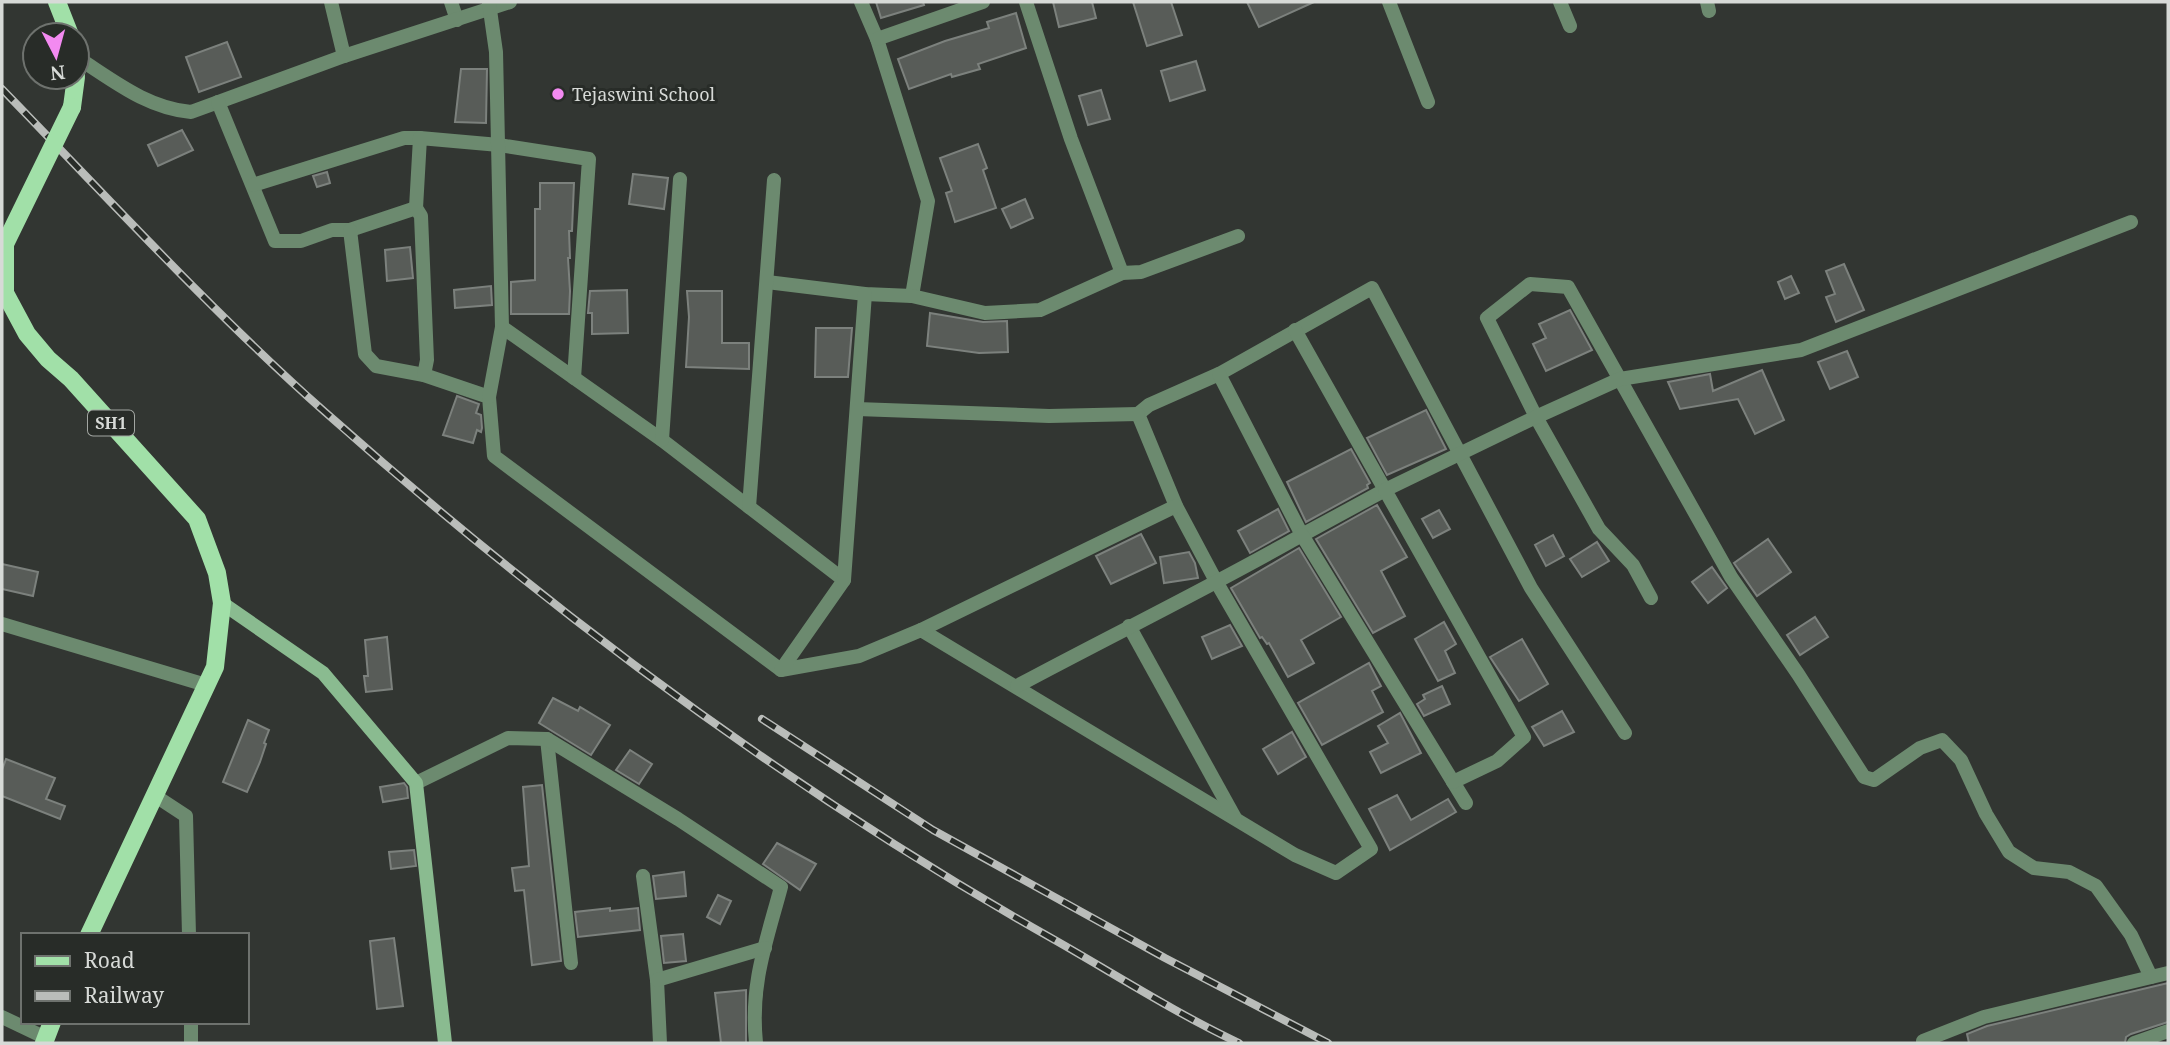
<svg xmlns="http://www.w3.org/2000/svg" width="2170" height="1045" font-family="'Noto Serif',serif">
<style>
.building{fill:#585c58;stroke:#7c817d;stroke-width:2}
.lines{fill:none;stroke-linecap:round;stroke-linejoin:round}
.street{stroke:#6c8a6f;stroke-width:14}
.secondary{stroke:#8abb90;stroke-width:14}
.primary{stroke:#a1e0a8;stroke-width:18}
.rail-casing{stroke:#babdba;stroke-width:8}
.rail{stroke:#282c28;stroke-width:5;stroke-dasharray:16;stroke-linecap:butt}
.primary-bridge{stroke:#a1e0a8;stroke-width:18}
.poi-dot{fill:#f38af1;stroke:#282c28;stroke-width:2.5}
.labels{text-anchor:middle;dominant-baseline:central;stroke-width:6;stroke-linejoin:round;paint-order:stroke}
.shield{fill:#282c28;stroke:#a2a6a2;stroke-width:2}
.shield-label{font-size:16px;font-weight:bold;fill:#d7dad7}
.poi-label{font-size:18px;fill:#d7dad7;stroke:#282c28;text-anchor:start}
</style>
<rect width="100%" height="100%" fill="#323632"/>
<g class="building">
<path d="M876 2H923L924 5 881 18Z"/>
<path d="M1053 2H1092L1096 18 1059 27Z"/>
<path d="M1133 2H1171L1182 35 1147 46Z"/>
<path d="M1247 2H1314L1259 27Z"/>
<path d="M1016 13 1026 48 978 64 980 69 952 77 951 74 909 89 898 59 945 41 989 28 987 22Z"/>
<path d="M227 42 241 77 199 92 186 57Z"/>
<path d="M1196 61 1205 90 1170 101 1161 71Z"/>
<path d="M461 69H487L486 123 455 122Z"/>
<path d="M1101 90 1110 119 1088 125 1079 96Z"/>
<path d="M182 130 193 150 158 166 148 145Z"/>
<path d="M978 144 987 168 983 170 996 208 955 222 946 193 952 191 940 158Z"/>
<path d="M327 172 330 183 317 187 313 176Z"/>
<path d="M633 174 668 178 664 209 629 204Z"/>
<path d="M540 183H574L572 231H569L570 258H568L570 291 569 314H511V282L535 280V209H540Z"/>
<path d="M1025 199 1033 218 1011 228 1002 209Z"/>
<path d="M410 247 413 278 387 281 385 250Z"/>
<path d="M1844 264 1864 310 1836 322 1826 297 1835 294 1826 271Z"/>
<path d="M1791 276 1799 293 1785 299 1778 282Z"/>
<path d="M491 286 492 305 455 308 454 290Z"/>
<path d="M627 290 628 333 592 334V313H588L590 291Z"/>
<path d="M687 291H722V343H749V369L686 367 689 317Z"/>
<path d="M1570 310 1592 350 1546 371 1533 344 1546 338 1539 324Z"/>
<path d="M930 313 983 322 1007 321 1008 352 979 353 927 346Z"/>
<path d="M816 328H852L848 377H815Z"/>
<path d="M1847 351 1858 377 1830 389 1818 362Z"/>
<path d="M1762 370 1784 420 1755 434 1738 399 1680 409 1668 382 1710 374 1713 391Z"/>
<path d="M457 396 479 404 476 413 481 415 482 428 481 432 477 430 473 443 443 435Z"/>
<path d="M1426 410 1446 449 1387 475 1367 438Z"/>
<path d="M1351 449 1370 483 1367 485 1368 488 1306 522 1287 482Z"/>
<path d="M1377 505 1407 557 1381 571 1405 616 1373 633 1316 539Z"/>
<path d="M1278 509 1289 531 1250 553 1238 531Z"/>
<path d="M1439 510 1450 529 1433 538 1422 519Z"/>
<path d="M1141 534 1156 563 1111 584 1096 556Z"/>
<path d="M1553 535 1564 556 1546 566 1535 545Z"/>
<path d="M1768 539 1791 572 1757 596 1734 563Z"/>
<path d="M1597 542 1609 561 1582 577 1570 559Z"/>
<path d="M1299 548 1341 617 1301 640 1314 663 1288 677 1269 643 1267 644 1262 637 1260 638 1231 588Z"/>
<path d="M1189 552 1195 563 1198 578 1164 583 1160 557Z"/>
<path d="M2 564 38 572 33 596 2 589Z"/>
<path d="M1712 567 1727 588 1708 603 1692 582Z"/>
<path d="M1815 617 1828 637 1800 655 1787 635Z"/>
<path d="M1444 622 1456 644 1445 651 1455 673 1438 681 1415 639Z"/>
<path d="M1230 625 1242 646 1212 659 1202 637Z"/>
<path d="M387 637 392 689 366 692 364 676H368L365 640Z"/>
<path d="M1522 639 1548 684 1519 701 1490 657Z"/>
<path d="M1369 663 1381 686 1372 691 1383 712 1322 745 1298 703Z"/>
<path d="M1442 686 1450 704 1424 716 1417 704 1425 699 1423 695Z"/>
<path d="M553 698 578 711 580 707 610 725 591 755 539 723Z"/>
<path d="M1562 711 1574 732 1544 746 1532 727Z"/>
<path d="M1400 713 1421 753 1381 773 1370 752 1388 743 1378 726Z"/>
<path d="M248 720 269 730 264 743 266 744 260 762 247 792 223 782Z"/>
<path d="M1292 732 1306 757 1278 774 1263 749Z"/>
<path d="M630 750 652 764 639 784 616 770Z"/>
<path d="M6 759 55 778 46 799 65 806 60 819 2 796V770Z"/>
<path d="M404 783 407 787 408 798 383 802 380 787Z"/>
<path d="M542 785 561 961 532 965 524 890 515 891 512 868 529 866 523 787Z"/>
<path d="M1397 795 1411 820 1448 799 1456 812 1390 850 1369 809Z"/>
<path d="M777 843 816 864 800 890 763 864Z"/>
<path d="M414 850 416 866 391 869 389 852Z"/>
<path d="M684 872 686 896 656 899 653 876Z"/>
<path d="M718 895 731 901 720 924 707 917Z"/>
<path d="M610 908V911L638 908 640 930 578 937 575 912Z"/>
<path d="M683 934 686 961 664 963 661 936Z"/>
<path d="M394 938 403 1006 377 1009 370 941Z"/>
<path d="M2168 983V1022L2131 1034 2126 1037 2125 1043H1969L1967 1034 1987 1026Z"/>
<path d="M746 990V1043H721L715 993Z"/>
</g>
<g class="lines">
<g class="street">
<path d="M331 2 344 56"/>
<path d="M451 2 457 20"/>
<path d="M861 2 877 39 928 201 912 296"/>
<path d="M1026 2 1071 139 1122 273"/>
<path d="M1389 2 1428 102"/>
<path d="M1560 2 1570 26"/>
<path d="M1707 2 1709 11"/>
<path d="M877 39 983 2"/>
<path d="M78 58C114 81 147 108 191 112L344 56 510 2"/>
<path d="M218 102 275 241H301L332 230H350L416 208"/>
<path d="M253 185 404 138H420"/>
<path d="M350 230 365 354 376 366 424 375 489 397 494 456 781 670 859 656 921 630 1295 855 1336 873 1371 849 1217 583 1176 506 1138 414 1149 405 1219 374 1372 288 1531 588 1625 733"/>
<path d="M767 282 865 294 912 296 985 313 1040 310 1122 273 1141 272 1238 236"/>
<path d="M502 327 662 440 844 580"/>
<path d="M1219 374 1302 535 1385 490 1295 330"/>
<path d="M424 375 427 360 421 216 416 208 420 138 499 145 589 159 574 378"/>
<path d="M489 397 502 327 496 52 489 3"/>
<path d="M857 409 1049 416 1138 414"/>
<path d="M662 440 680 179"/>
<path d="M749 507 774 180"/>
<path d="M1651 598 1633 565 1599 529 1536 417 1487 318 1530 284 1568 287 1731 577 1798 674 1864 777 1874 780 1920 748 1942 740 1961 760 1986 814 2009 852 2034 868 2069 872 2096 886 2131 935 2151 977"/>
<path d="M2 624 206 685"/>
<path d="M1129 626 1235 818"/>
<path d="M921 630 1176 506"/>
<path d="M781 670 844 580 865 294"/>
<path d="M1017 686C1112 635 1209 588 1302 535L1466 803"/>
<path d="M547 739 571 963"/>
<path d="M1453 782 1497 761 1524 737 1385 490 1536 417 1620 379 1801 350 2131 222"/>
<path d="M416 783 508 738 547 739 678 819 781 887C766 943 750 984 756 1043"/>
<path d="M154 795 186 816 189 935"/>
<path d="M643 876 657 980 660 1043"/>
<path d="M657 980 765 948"/>
<path d="M2 1017 46 1038"/>
<path d="M191 1022V1043"/>
<path d="M1923 1041 1984 1017 2168 973"/>
<path d="M2134 1043 2168 1031"/>
</g>
<path class="secondary" d="M222 603 323 673 416 783 445 1043"/>
<g class="primary">
<path d="M57 2 70 35"/>
<path d="M77 54V70"/>
<path d="M72 107 76 77"/>
<path d="M5 244V293L27 334 48 359 71 379 197 519 217 573 222 603 215 667 89 935"/>
<path d="M44 1043 52 1022"/>
</g>
<g class="rail-casing">
<g id="rail">
<path d="M2 89C108 198 211 311 325 412 549 611 792 792 1053 939 1113 973 1177 1014 1239 1043"/>
<path d="M762 719 933 830 1165 958 1328 1043"/>
</g>
</g>
<use href="#rail" class="rail"/>
<path class="primary-bridge" d="M5 244 72 107"/>
</g>
<circle class="poi-dot" cx="558" cy="94" r="7"/>
<g class="labels">
<rect class="shield" x="88" y="410.5" width="46" height="25" rx="5"/>
<g class="shield-label">
<text x="111" y="423">SH1</text>
</g>
<g class="poi-label">
<text x="572" y="94">Tejaswini School</text>
</g>
</g>
<rect width="2170" height="1045" fill="none" stroke="#d7dad7" stroke-width="7"/>
<rect x="21" y="933" width="228" height="91" fill="#282c28" stroke="#6e726e" stroke-width="2"/>
<rect x="35" y="956" width="35" height="10" fill="#a1e0a8" stroke="#6e726e" stroke-width="2"/>
<text x="84" y="968" font-size="21" fill="#d7dad7">Road</text>
<rect x="35" y="991" width="35" height="10" fill="#babdba" stroke="#6e726e" stroke-width="2"/>
<text x="84" y="1003" font-size="21" fill="#d7dad7">Railway</text>
<g transform="translate(56 56) rotate(174)"><circle r="33" fill="#282c28" stroke="#6e726e" stroke-width="2"/>
<path d="M0-5L12 26L0 18L-12 26Z" fill="#f38af1"/>
<text y="-10" font-size="19" font-weight="bold" text-anchor="middle" fill="#d7dad7">N</text>
</g>
</svg>
